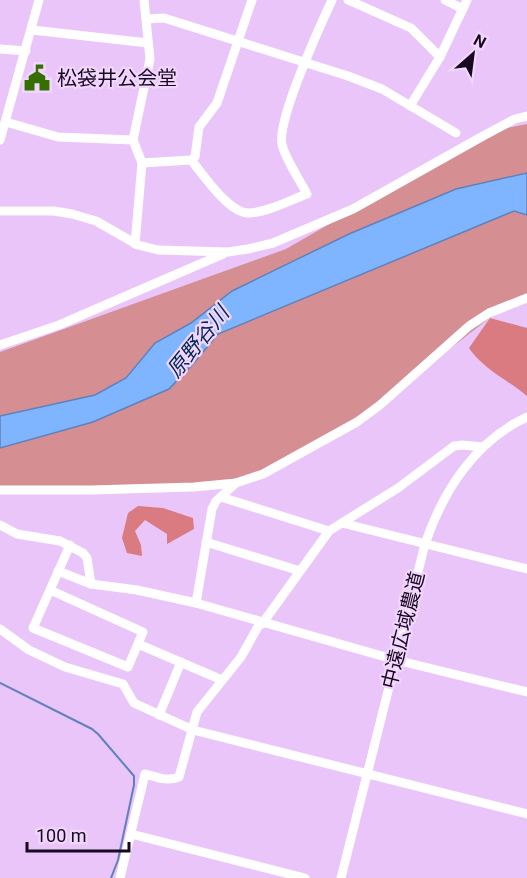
<svg xmlns="http://www.w3.org/2000/svg" width="527" height="878" font-family="Roboto,'Noto Sans JP',sans-serif">
<style>
.green{fill:#d58f93}
.forest{fill:#da7a81}
.water{fill:#7eb5fe;stroke:#6081bb;stroke-width:1.5}
.lines{fill:none;stroke-linecap:round;stroke-linejoin:round}
.stream{stroke:#6081bb;stroke-width:2}
.minor{stroke:#fff;stroke-width:9}
.labels{text-anchor:middle;dominant-baseline:central;stroke-width:4.5;stroke-linejoin:round;paint-order:stroke}
.poi-label{font-size:20px;fill:#190920;stroke:#f1d6fd;text-anchor:start}
.street-label{font-size:20px;fill:#190920;stroke:#f1d6fd}
.water-label{font-size:21px;font-style:italic;fill:#032854;stroke:#f1d6fd}
</style>
<rect width="100%" height="100%" fill="#e9c5f9"/>
<path class="green" d="M527 124V302L508 304 401 386 314 447 231 484 0 491V352L286 249 491 131Z"/>
<g class="forest">
<path d="M490 318 527 328V396C508 380 483 369 469 348Z"/>
<path d="M138 506 163 508 193 518 194 529 167 544V534L145 520 135 531 141 545 142 556 127 553 122 538 128 513Z"/>
</g>
<path class="water" d="M527 173V215L514 211 218 334 193 364 169 389 93 422 0 448V416L95 395 126 378 155 343 191 323 232 291 349 234 456 189Z"/>
<g class="lines">
<path class="stream" d="M0 683 92 729 98 734 134 776V785L118 860 111 878"/>
<g class="minor">
<path d="M348 0 411 28 440 57"/>
<path d="M445 0 463 9"/>
<path d="M146 19 164 18 348 76 382 89 456 133"/>
<path d="M32 30 148 43"/>
<path d="M0 49 26 51"/>
<path d="M410 106 440 57 467 0"/>
<path d="M6 122 58 137 133 140"/>
<path d="M0 140 39 0"/>
<path d="M191 160C203 174 229 214 249 213 268 212 288 201 307 194 301 182 284 157 282 144 277 120 320 26 332 0"/>
<path d="M142 163 191 160 195 157 199 127 217 103 252 0"/>
<path d="M0 211H54L72 214 96 221 138 245 158 250 228 252 248 249 273 243 353 209 483 136 515 119 527 116"/>
<path d="M135 244 142 163 133 140 150 59 144 0"/>
<path d="M0 345 59 325 223 254"/>
<path d="M0 490H91L194 487 236 483 263 474 357 422 380 405 469 326 489 313 527 298"/>
<path d="M221 497 329 531"/>
<path d="M342 523 527 569"/>
<path d="M0 525 17 534 60 541 83 553 87 558 91 584 137 590 196 603 396 660 527 692"/>
<path d="M206 542 300 571"/>
<path d="M58 571 91 584"/>
<path d="M50 590 143 632 128 667 33 628 70 545"/>
<path d="M196 603 212 509 216 501 236 483"/>
<path d="M262 624 329 531 398 488 454 446 462 445 483 447"/>
<path d="M0 629 29 650 65 667 123 684 134 703 193 730 527 814"/>
<path d="M138 644 222 680"/>
<path d="M159 715 181 662"/>
<path d="M131 834 305 878"/>
<path d="M120 878 145 774C156 777 168 782 179 777L197 712 241 657 260 623"/>
<path d="M341 878 425 544C443 491 475 441 527 417"/>
</g>
</g>
<defs>
<g id="civic-bare" transform="scale(2.07)"><path d="M-.6-6.5H3V-4.5H.6V-3L4-1V1h2V6H-6V1h2V-1L-.6-3ZM-1.2 2.5V6h2.4V2.5Z" fill="#346f00" stroke="#f1d6fd" stroke-width="2.5" paint-order="stroke"/></g>
</defs>
<g fill-rule="evenodd">
<use href="#civic-bare" x="37" y="78"/>
</g>
<g class="labels">
<g class="poi-label">
<text x="57" y="78">松袋井公会堂</text>
</g>
<g class="street-label">
<text transform="translate(403 630) rotate(-76)">中遠広域農道</text>
</g>
<g class="water-label">
<text transform="translate(198 342) rotate(-51)">原野谷川</text>
</g>
</g>
<g transform="translate(473 54) rotate(28)" stroke="#f1d6fd" stroke-width="4.5" paint-order="stroke">
<path d="M0-4.5L10 22L0 15L-10 22Z" fill="#190920"/>
<text y="-9" font-size="16" font-weight="bold" text-anchor="middle" fill="#190920">N</text>
</g>
<path d="M27 842v9h102v-9" fill="none" stroke="#190920" stroke-width="3"/>
<text x="36" y="842" font-size="18" fill="#190920" stroke="#f1d6fd" stroke-width="4.5" paint-order="stroke">100 m</text>
</svg>
